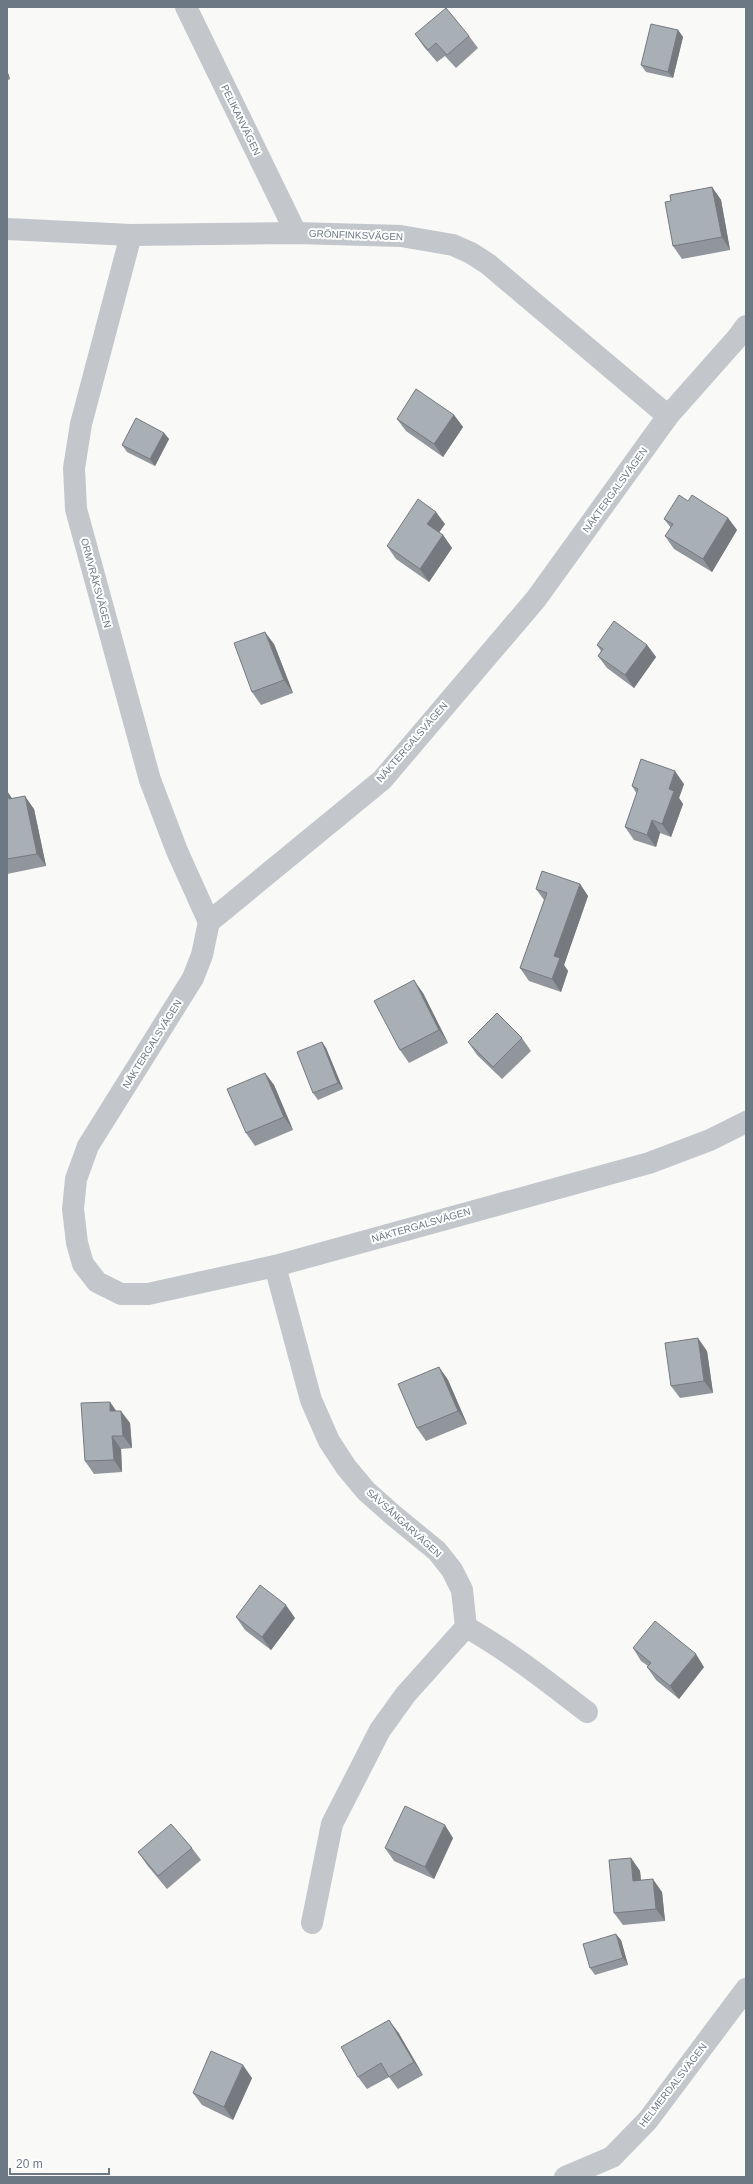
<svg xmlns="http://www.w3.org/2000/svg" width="753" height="2184" font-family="Helvetica,sans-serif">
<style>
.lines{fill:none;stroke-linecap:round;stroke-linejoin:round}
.street{stroke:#c3c6ca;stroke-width:22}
.wall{fill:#90969c}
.shaded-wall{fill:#767a7f}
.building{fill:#a8afb5;stroke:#767a7f}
.labels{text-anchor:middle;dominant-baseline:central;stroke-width:4;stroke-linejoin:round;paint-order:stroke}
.street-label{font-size:10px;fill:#6c7884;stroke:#fff}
</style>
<rect width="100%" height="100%" fill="#f9f9f7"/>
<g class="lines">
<g class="street">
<path d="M186 7 296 233"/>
<path d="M7 229 131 235 296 233 401 236 453 245 471 253 488 264 668 416"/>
<path d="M131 235 81 424 74 468 76 509 150 780 177 851 209 922"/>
<path d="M746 326 738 337 668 416 536 599 382 780 209 922 202 955 193 978 88 1146 76 1179 73 1209 77 1243 83 1264 97 1282 121 1294H148L275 1266 649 1163 710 1140 746 1122"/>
<path d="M275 1266 311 1400 329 1441 346 1467 366 1491 393 1515 437 1551 452 1570 462 1590 466 1627 406 1694 380 1730 332 1824 312 1923"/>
<path d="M466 1627C509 1651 548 1682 587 1712"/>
<path d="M565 2177 612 2157 648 2120 746 1989"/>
</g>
</g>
<g class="wall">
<path d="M678 30 683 37 673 78 646 72 641 65Z"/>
<path d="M415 34 469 36 478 48 456 68 445 56 437 62 424 47Z"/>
<path d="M7 70 10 79 7 81Z"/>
<path d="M712 187 721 200 730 250 682 259 673 246 671 201Z"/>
<path d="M454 415 463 427 443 457 406 431 397 419Z"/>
<path d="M164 433 169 439 155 466 127 452 122 445Z"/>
<path d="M688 501 728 518 737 530 712 572 674 549 665 536 671 528 664 519Z"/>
<path d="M445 524 439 532 443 535 452 548 429 582 396 559 387 546Z"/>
<path d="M274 644 293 693 261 705 252 692Z"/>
<path d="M597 645H647L656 657 634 688 607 668 598 656 601 651Z"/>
<path d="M684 784 679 798 683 804 671 837 660 833 656 847 634 840 625 827 637 794 632 786Z"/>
<path d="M7 791 12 799 34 809 46 866 7 874Z"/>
<path d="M580 884 588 896 564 965 568 971 561 992 529 981 520 968 544 900 536 889Z"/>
<path d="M423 993 448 1043 409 1063 400 1050Z"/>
<path d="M522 1038 531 1051 502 1079 477 1055 468 1042Z"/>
<path d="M322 1042 326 1048 343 1089 318 1100 313 1093Z"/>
<path d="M265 1073 274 1085 293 1130 255 1146 246 1133Z"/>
<path d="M707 1351 713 1393 680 1398 671 1386Z"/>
<path d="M439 1367 448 1380 467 1424 426 1441 417 1428Z"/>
<path d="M110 1402 116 1411 130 1423 132 1448 121 1449 122 1472 94 1474 85 1461Z"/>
<path d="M236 1617 295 1618 271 1650 245 1630Z"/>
<path d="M633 1648 704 1667 679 1699 656 1680 647 1667 648 1666 641 1661Z"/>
<path d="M453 1838 434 1879 394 1861 385 1848Z"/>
<path d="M192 1848 201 1860 167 1889 147 1865 138 1852Z"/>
<path d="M631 1858 640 1871 641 1880 662 1892 665 1921 623 1925 614 1913Z"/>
<path d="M621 1940 628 1965 595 1975 590 1968Z"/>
<path d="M398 2032 423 2075 398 2089 389 2077 367 2089 358 2077Z"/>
<path d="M252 2078 233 2120 202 2105 193 2093Z"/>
</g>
<g class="shaded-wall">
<path d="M678 30 683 37 673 78 668 72Z"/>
<path d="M7 70 10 79 7 75Z"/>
<path d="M712 187 721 200 730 250 722 237Z"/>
<path d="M454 415 463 427 443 457 434 444Z"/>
<path d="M164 433 169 439 155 466 150 459Z"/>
<path d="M436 512 445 524 436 537 427 524Z"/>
<path d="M728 518 737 530 712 572 703 559Z"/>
<path d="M443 535 452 548 429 582 420 569Z"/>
<path d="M265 632 274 644 293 693 284 680Z"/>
<path d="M647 645 656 657 634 688 625 675Z"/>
<path d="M675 771 684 784 679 798 683 804 671 837 662 824 669 789Z"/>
<path d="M7 791 16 804 9 799Z"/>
<path d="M25 796 34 809 46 866 37 854Z"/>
<path d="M652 820 660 833 656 847 647 835Z"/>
<path d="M580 884 588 896 564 965 568 971 561 992 552 979 554 956Z"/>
<path d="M414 980 423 993 448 1043 439 1030Z"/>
<path d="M322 1042 326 1048 343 1089 338 1083Z"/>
<path d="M265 1073 274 1085 293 1130 284 1117Z"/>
<path d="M698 1338 707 1351 713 1393 704 1381Z"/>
<path d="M439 1367 448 1380 467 1424 458 1411Z"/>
<path d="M110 1402 119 1415 110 1411Z"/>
<path d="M121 1411 130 1423 132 1448 123 1436Z"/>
<path d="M112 1436 121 1449 122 1472 114 1460Z"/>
<path d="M286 1605 295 1618 271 1650 262 1637Z"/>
<path d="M696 1654 704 1667 679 1699 670 1686Z"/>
<path d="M445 1825 453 1838 434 1879 425 1867Z"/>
<path d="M631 1858 640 1871 642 1893 633 1881Z"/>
<path d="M653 1879 662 1892 665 1921 656 1909Z"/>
<path d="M616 1934 621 1940 628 1965 623 1958Z"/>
<path d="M389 2020 398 2032 423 2075 414 2062Z"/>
<path d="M243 2065 252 2078 233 2120 224 2107Z"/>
</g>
<g class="building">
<path d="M446 8 469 36 447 55 436 43 428 50 415 34Z"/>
<path d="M651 24 678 30 668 72 641 65Z"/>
<path d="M712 187 722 237 673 246 665 202 671 201 670 195Z"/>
<path d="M416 389 454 415 434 444 397 419Z"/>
<path d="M136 418 164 433 150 459 122 445Z"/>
<path d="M679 495 688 501 692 495 728 518 703 559 665 536 673 524 664 519Z"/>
<path d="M418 499 436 512 427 524 443 535 420 569 387 546Z"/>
<path d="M614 621 647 645 625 675 598 656 603 649 597 645Z"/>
<path d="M265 632 284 680 252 692 234 643Z"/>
<path d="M641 759 675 771 669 789 674 791 662 824 652 820 647 835 625 827 638 789 632 786Z"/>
<path d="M7 791 9 799 25 796 37 854 7 859Z"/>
<path d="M542 871 580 884 554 956 560 958 552 979 520 968 547 893 536 889Z"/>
<path d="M414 980 439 1030 400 1050 374 1001Z"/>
<path d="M497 1013 522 1038 493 1067 468 1042Z"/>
<path d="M322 1042 338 1083 313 1093 297 1052Z"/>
<path d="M265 1073 284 1117 246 1133 227 1089Z"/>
<path d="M698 1338 704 1381 671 1386 665 1343Z"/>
<path d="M439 1367 458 1411 417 1428 398 1384Z"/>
<path d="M110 1402V1411H121L123 1436H112L114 1460 85 1461 81 1403Z"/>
<path d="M260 1585 286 1605 262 1637 236 1617Z"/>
<path d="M655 1621 696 1654 670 1686 647 1667 651 1663 633 1648Z"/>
<path d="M405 1806 445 1825 425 1867 385 1848Z"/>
<path d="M171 1824 192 1848 158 1876 138 1852Z"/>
<path d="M631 1858 633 1881 653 1879 656 1909 614 1913 609 1860Z"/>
<path d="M616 1934 623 1958 590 1968 583 1944Z"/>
<path d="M389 2020 414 2062 389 2077 381 2063 358 2077 341 2047Z"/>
<path d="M211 2051 243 2065 224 2107 193 2093Z"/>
</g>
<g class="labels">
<g class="street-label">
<text transform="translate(241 120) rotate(64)">PELIKANVÄGEN</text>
<text transform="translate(356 235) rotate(2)">GRÖNFINKSVÄGEN</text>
<text transform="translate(615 490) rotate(-54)">NÄKTERGALSVÄGEN</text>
<text transform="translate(96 583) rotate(75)">ORMVRÅKSVÄGEN</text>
<text transform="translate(412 742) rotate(-49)">NÄKTERGALSVÄGEN</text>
<text transform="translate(152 1044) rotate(-58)">NÄKTERGALSVÄGEN</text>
<text transform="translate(421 1225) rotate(-16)">NÄKTERGALSVÄGEN</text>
<text transform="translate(404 1523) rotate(42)">SÄVSÅNGARVÄGEN</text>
<text transform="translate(673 2085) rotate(-52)">HELMERDALSVÄGEN</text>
</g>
</g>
<rect width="753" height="2184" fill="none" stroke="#6c7884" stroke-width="16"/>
<path d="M10 2168v6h99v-6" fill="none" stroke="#6c7884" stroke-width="2"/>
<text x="16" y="2168" font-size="12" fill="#6c7884" stroke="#ffffff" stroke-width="3" paint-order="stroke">20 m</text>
</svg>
